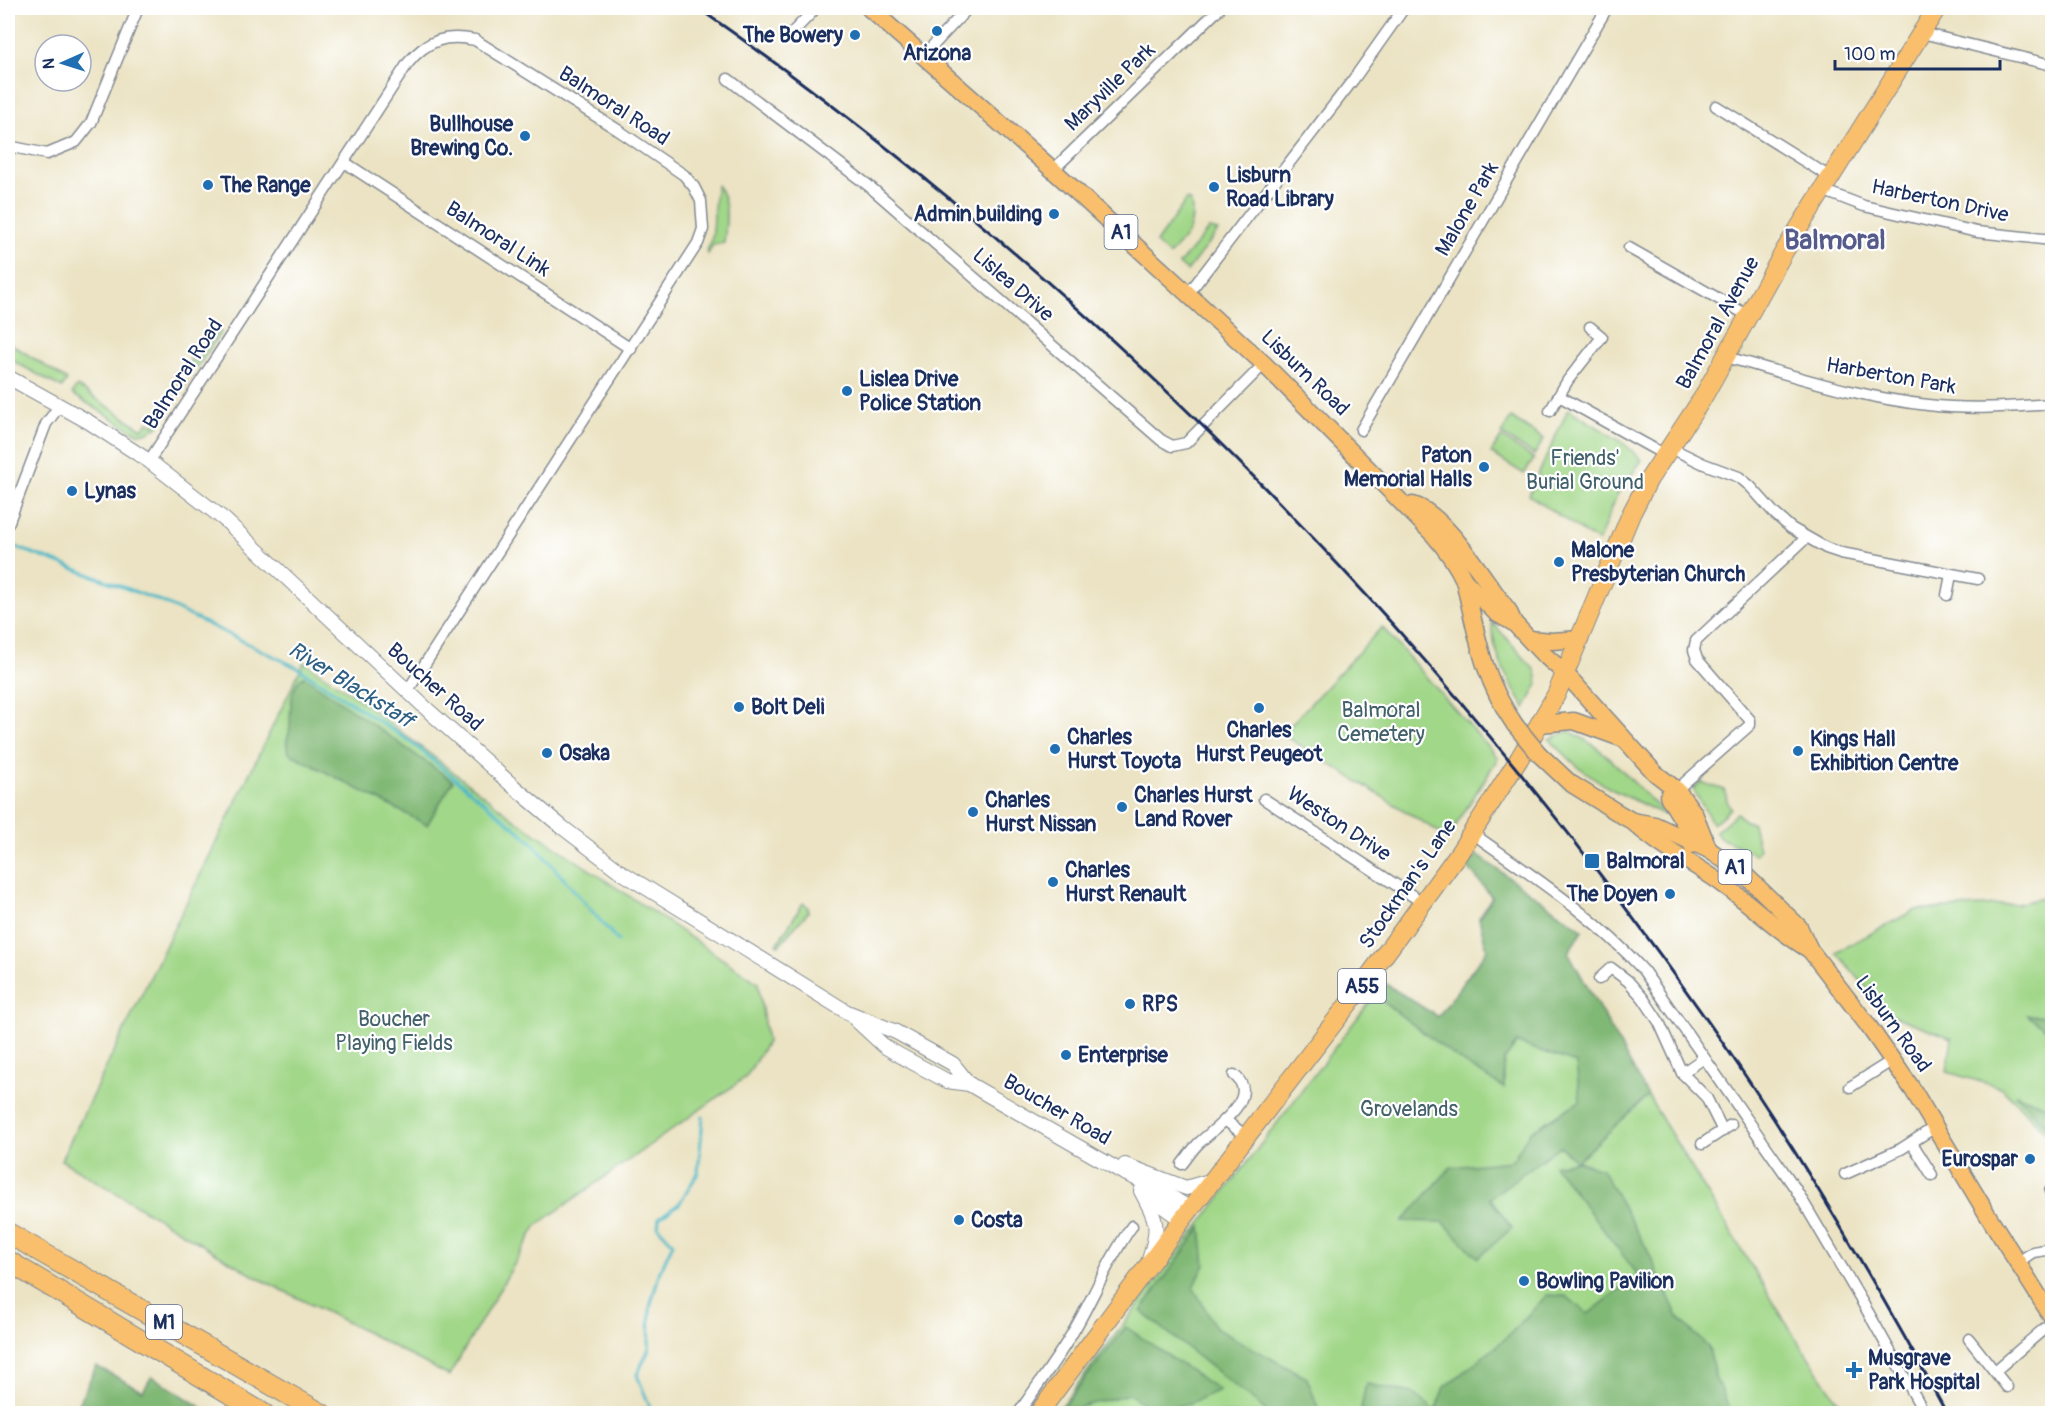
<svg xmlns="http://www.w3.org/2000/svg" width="2060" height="1421" font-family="Pangolin,sans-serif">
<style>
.green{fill:#a1d788;stroke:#5e8373;stroke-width:1.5}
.forest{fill:#80b874;stroke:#4e7469;stroke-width:1.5}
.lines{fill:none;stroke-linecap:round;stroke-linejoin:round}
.stream{stroke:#4bb8c7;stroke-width:3}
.minor-casing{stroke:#838990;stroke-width:13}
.tertiary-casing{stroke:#838990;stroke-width:16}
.primary-casing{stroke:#838990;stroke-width:19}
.trunk-casing{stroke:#838990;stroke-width:20}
.motorway-casing{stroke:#838990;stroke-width:22}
.minor{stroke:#fff;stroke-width:10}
.tertiary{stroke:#fff;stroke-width:14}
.primary{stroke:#f9bf6d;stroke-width:16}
.trunk{stroke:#f9bf6d;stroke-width:18}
.motorway{stroke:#f9bf6d;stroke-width:20}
.rail{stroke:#1b2f5e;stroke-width:3}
.primary-bridge-casing{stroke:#838990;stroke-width:19;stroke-linecap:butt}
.primary-bridge{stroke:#f9bf6d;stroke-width:16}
.poi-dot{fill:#1f6fb2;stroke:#fff;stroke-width:2}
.labels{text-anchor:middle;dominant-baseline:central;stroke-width:4.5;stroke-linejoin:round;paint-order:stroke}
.shield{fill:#fff;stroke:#5f6d8e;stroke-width:1.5}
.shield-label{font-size:20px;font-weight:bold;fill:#1b2f5e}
.poi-label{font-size:21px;font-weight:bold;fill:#1b2f5e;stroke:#fff;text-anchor:start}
.street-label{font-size:21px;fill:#1b2f5e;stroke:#fff}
.park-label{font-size:21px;fill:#43616b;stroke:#fff}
.water-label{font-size:22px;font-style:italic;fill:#2c5f83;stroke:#fff}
.district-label{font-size:27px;font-weight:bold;fill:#555b8a;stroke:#fff}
</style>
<rect width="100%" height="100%" fill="#fff"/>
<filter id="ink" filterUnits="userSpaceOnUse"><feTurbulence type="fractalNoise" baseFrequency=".0167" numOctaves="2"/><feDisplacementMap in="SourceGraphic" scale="12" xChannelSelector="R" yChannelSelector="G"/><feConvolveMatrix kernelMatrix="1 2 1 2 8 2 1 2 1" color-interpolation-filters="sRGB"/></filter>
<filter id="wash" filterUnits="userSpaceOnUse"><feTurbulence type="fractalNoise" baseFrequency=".008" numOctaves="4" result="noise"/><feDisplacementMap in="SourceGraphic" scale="24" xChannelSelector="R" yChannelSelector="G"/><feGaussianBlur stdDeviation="1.35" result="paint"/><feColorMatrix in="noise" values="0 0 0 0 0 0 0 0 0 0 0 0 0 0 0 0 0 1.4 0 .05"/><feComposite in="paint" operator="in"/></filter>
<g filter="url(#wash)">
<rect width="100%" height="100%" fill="#ebe3c3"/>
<g class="green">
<path d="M717 185C730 200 726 225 724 243L713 245 708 254 707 251C718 230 711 208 717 185Z"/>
<path d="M1187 199 1191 202C1195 228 1187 237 1169 255L1156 243Z"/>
<path d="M1209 229 1218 231 1187 271 1179 264Z"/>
<path d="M218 330 221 332 197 368 190 364V358L196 362Z"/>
<path d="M8 342 67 380 62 388 8 358Z"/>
<path d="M178 379 187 382 158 426 146 433H138L128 428 72 394 77 386 142 429 148 422 154 425 181 385 176 381Z"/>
<path d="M1568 409 1622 442 1642 460 1617 495 1598 542 1529 495Z"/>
<path d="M1511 418 1544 439 1534 455 1501 434Z"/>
<path d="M1501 437 1534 459 1524 474 1491 453Z"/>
<path d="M1492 622 1536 671 1538 684 1525 708C1510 684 1491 652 1492 622Z"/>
<path d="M1382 627 1498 758 1448 838 1282 734Z"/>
<path d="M304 662 352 694 513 818 758 983 767 1042 746 1077 537 1225 449 1376 364 1331 256 1277 61 1160Z"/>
<path d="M1569 731C1613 752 1631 784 1666 814L1665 815 1609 788 1577 766 1549 739Z"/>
<path d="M1700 782 1725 790 1727 801 1731 808 1713 824 1693 789Z"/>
<path d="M1737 813 1744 820 1753 824 1759 850 1754 855C1743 844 1725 845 1715 832Z"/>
<path d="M1477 855 1583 930 1568 952 1648 1096 1791 1331 1846 1413 1055 1414 1384 983 1438 1017 1487 950 1479 918 1492 897 1467 866Z"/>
<path d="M2052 896V1138L2002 1088 1947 1072 1952 1038 1889 1014 1836 952 1915 910 2016 904Z"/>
<path d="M803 903 808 907V912L779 945 777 944Z"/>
</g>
<g class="forest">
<path d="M304 676 453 781 427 825 289 753C283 738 290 739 290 725 291 710 289 685 304 676Z"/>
<path d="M1477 855 1583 930 1568 952 1648 1096 1577 1161 1602 1169 1648 1251 1678 1317 1709 1348 1716 1380 1732 1413H1360L1366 1384 1413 1393 1436 1411 1445 1387 1506 1338 1547 1295 1566 1296 1588 1314 1638 1275 1554 1165 1576 1161 1560 1146 1490 1198 1512 1228 1478 1258 1443 1222 1403 1221 1451 1167 1512 1161 1530 1132 1580 1101 1576 1063 1517 1043 1504 1060V1088L1462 1062 1374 995 1384 983 1438 1017 1487 950 1479 918 1492 897 1467 866Z"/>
<path d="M2027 1015 2052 1016V1033Z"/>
<path d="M2015 1094 2052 1108V1132Z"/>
<path d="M1201 1227 1205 1265 1193 1287 1217 1329 1307 1378 1320 1413H1269L1141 1311Z"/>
<path d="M1126 1327 1219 1390 1190 1403 1156 1412 1129 1394 1058 1413Z"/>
<path d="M96 1366 143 1391 152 1376 210 1413H75Z"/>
<path d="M1790 1403 1804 1413H1778L1776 1407Z"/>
</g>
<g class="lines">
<g class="stream">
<path d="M8 544 160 601 298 668 412 743 530 840 618 941"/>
<path d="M651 1414 652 1412 637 1375 649 1349 650 1307 660 1271 673 1243 658 1227 659 1218 679 1204 698 1173 703 1117"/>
</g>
</g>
</g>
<g filter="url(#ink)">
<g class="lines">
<g class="minor-casing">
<g id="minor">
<path d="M1922 33 2052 65"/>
<path d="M788 37 816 8"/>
<path d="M924 55 968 8"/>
<path d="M728 79 869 186 1161 440 1172 446 1186 443 1264 364"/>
<path d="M1716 106 1830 177"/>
<path d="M8 146 47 154 76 142 91 123 138 8"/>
<path d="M344 162 631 349"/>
<path d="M1053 170 1220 8"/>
<path d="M1822 190 1864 206 1977 232 2052 240"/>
<path d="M1629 248 1749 316"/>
<path d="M1188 294 1353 80 1404 8"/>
<path d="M1726 357C1792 375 1860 398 1928 405 1970 410 2011 407 2052 404"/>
<path d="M1559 396 1665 455"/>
<path d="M1550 411 1568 380 1602 337 1590 327"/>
<path d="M1361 430 1607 8"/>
<path d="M1671 448 1704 464 1739 477 1750 486 1775 514 1791 528 1826 548 1841 553 1978 579"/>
<path d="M149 461 408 63C427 40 446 34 475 40L618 130 684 175 694 187 701 201 703 229 698 243 408 690"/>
<path d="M8 524 46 424 60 405"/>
<path d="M1947 595 1951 575"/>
<path d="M1673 793 1750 725V720L1697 659 1694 650 1696 641 1806 538"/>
<path d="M1264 799 1422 902"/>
<path d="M1472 833C1531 875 1594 916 1643 970L1795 1188 1868 1312 1925 1414"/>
<path d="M1599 979 1611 968 1628 981 1643 998 1659 1022 1682 1073 1706 1097 1723 1131"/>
<path d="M1682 1073 1704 1058"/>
<path d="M1850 1087 1893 1060"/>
<path d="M1225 1120 1247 1137"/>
<path d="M1912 1143 1932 1175"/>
<path d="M1702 1144 1731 1125"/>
<path d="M1182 1164C1188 1157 1193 1148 1200 1142 1216 1127 1262 1097 1234 1075"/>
<path d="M1845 1174 1901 1149 1935 1127"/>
<path d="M2050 1191 2052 1195"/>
<path d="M2017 1263 2033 1252 2052 1249"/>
<path d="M1969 1339 2007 1387"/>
<path d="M1995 1371 2052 1322"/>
<path d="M1018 1414C1036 1387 1056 1361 1073 1332 1094 1297 1108 1259 1132 1226"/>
</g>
</g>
<g class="tertiary-casing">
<g id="tertiary">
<path d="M8 377 89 422 149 461 225 520 430 712 513 786 562 827 621 872 847 1012 896 1032 953 1064 969 1084"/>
<path d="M855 1019 884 1046 899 1055 947 1081 969 1084 1124 1173 1157 1188 1190 1209"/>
<path d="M1125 1165 1186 1188 1213 1180"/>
<path d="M1141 1191C1157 1221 1160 1226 1149 1260"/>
<path d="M1147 1195 1182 1220"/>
</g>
</g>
<g class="primary-casing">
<g id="primary">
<path d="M869 8 1053 170 1264 364 1433 534C1446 549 1456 562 1464 580 1477 635 1482 677 1515 725"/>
<path d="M1413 505C1445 513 1486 583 1508 610L1514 623 1542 653 1565 673 1655 773 1677 790 1694 813 1709 850"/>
<path d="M1464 580 1496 613 1512 622"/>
<path d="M1529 639 1552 641 1580 639"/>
<path d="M1539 724 1574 721 1621 738"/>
<path d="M1539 754 1570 783 1620 814 1632 821 1655 825 1709 850 1742 872 1799 927 1810 950 1867 1024 1913 1090 1987 1214 2052 1317"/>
<path d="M1668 796 1685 824 1692 845"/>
<path d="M1632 821C1659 847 1694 863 1724 885 1754 906 1778 932 1810 950"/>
</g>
</g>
<g class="trunk-casing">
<path id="trunk" d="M1038 1414 1182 1220 1353 998 1459 853 1519 759 1556 695 1631 514 1649 479 1702 399 1785 250 1937 8"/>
</g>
<g class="motorway-casing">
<g id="motorway">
<path d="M8 1233 322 1414"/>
<path d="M8 1261 264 1414"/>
</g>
</g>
<use href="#minor" class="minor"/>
<use href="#tertiary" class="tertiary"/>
<use href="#primary" class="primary"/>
<use href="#trunk" class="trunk"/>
<use href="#motorway" class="motorway"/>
<path class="rail" d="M698 8C1105 291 1457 654 1736 1062 1813 1175 1882 1294 1947 1414"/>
<g class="primary-bridge-casing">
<path id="primary-bridge" d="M1515 725 1539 754"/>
</g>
<use href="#primary-bridge" class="primary-bridge"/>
</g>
</g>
<g class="poi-dot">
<circle cx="937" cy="31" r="6"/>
<circle cx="855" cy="35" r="6"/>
<circle cx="525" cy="136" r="6"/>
<circle cx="208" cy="185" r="6"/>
<circle cx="1214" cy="187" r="6"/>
<circle cx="1054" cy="214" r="6"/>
<circle cx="847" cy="391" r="6"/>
<circle cx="1484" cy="467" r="6"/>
<circle cx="72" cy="491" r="6"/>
<circle cx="1559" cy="562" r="6"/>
<circle cx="739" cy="707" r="6"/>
<circle cx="1259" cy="708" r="6"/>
<circle cx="1055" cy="749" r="6"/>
<circle cx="1798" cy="751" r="6"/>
<circle cx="547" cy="753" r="6"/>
<circle cx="1122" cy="807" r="6"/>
<circle cx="973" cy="812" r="6"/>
<rect x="1584" y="853" width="16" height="16" rx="3"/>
<circle cx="1053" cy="882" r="6"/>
<circle cx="1670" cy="894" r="6"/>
<circle cx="1130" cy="1004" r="6"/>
<circle cx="1066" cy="1055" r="6"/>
<circle cx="2030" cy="1159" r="6"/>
<circle cx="959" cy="1220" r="6"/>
<circle cx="1524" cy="1281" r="6"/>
<path d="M1851 1361h6v6h6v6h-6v6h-6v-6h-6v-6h6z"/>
</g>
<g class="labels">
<g class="shield">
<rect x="1104.5" y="215" width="33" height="34" rx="4.5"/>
<rect x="1718.5" y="850" width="33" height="34" rx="4.5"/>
<rect x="1338" y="969" width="48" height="34" rx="4.5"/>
<rect x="146" y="1305" width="36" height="34" rx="4.5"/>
</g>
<g class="shield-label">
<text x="1121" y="232">A1</text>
<text x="1735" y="867">A1</text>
<text x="1362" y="986">A55</text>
<text x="164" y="1322">M1</text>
</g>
<g class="poi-label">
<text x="843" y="35" text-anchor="end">The Bowery</text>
<text x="937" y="53" text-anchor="middle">Arizona</text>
<text x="513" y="124" text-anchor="end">Bullhouse<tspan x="513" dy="24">Brewing Co.</tspan></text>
<text x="1226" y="175">Lisburn<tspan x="1226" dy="24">Road Library</tspan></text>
<text x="220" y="185">The Range</text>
<text x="1042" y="214" text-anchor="end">Admin building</text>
<text x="859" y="379">Lislea Drive<tspan x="859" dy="24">Police Station</tspan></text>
<text x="1472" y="455" text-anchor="end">Paton<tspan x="1472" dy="24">Memorial Halls</tspan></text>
<text x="84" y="491">Lynas</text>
<text x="1571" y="550">Malone<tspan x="1571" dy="24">Presbyterian Church</tspan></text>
<text x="751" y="707">Bolt Deli</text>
<text x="1259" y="730" text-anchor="middle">Charles<tspan x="1259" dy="24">Hurst Peugeot</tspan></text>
<text x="1067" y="737">Charles<tspan x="1067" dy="24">Hurst Toyota</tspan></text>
<text x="1810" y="739">Kings Hall<tspan x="1810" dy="24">Exhibition Centre</tspan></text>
<text x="559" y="753">Osaka</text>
<text x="1134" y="795">Charles Hurst<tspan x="1134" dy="24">Land Rover</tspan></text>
<text x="985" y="800">Charles<tspan x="985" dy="24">Hurst Nissan</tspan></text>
<text x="1606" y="861">Balmoral</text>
<text x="1065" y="870">Charles<tspan x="1065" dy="24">Hurst Renault</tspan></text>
<text x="1658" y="894" text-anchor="end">The Doyen</text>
<text x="1142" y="1004">RPS</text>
<text x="1078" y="1055">Enterprise</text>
<text x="2018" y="1159" text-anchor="end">Eurospar</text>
<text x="971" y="1220">Costa</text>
<text x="1536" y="1281">Bowling Pavilion</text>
<text x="1868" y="1358">Musgrave<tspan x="1868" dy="24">Park Hospital</tspan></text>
</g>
<g class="street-label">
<text transform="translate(1110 87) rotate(-44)">Maryville Park</text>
<text transform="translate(614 106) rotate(33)">Balmoral Road</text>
<text transform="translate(1940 201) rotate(12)">Harberton Drive</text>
<text transform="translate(1467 209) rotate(-60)">Malone Park</text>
<text transform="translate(498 239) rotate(33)">Balmoral Link</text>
<text transform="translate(1013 285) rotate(41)">Lislea Drive</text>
<text transform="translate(1718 323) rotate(-61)">Balmoral Avenue</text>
<text transform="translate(1305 373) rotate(44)">Lisburn Road</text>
<text transform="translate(183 374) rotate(-57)">Balmoral Road</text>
<text transform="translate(1891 376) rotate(10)">Harberton Park</text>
<text transform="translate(435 687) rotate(42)">Boucher Road</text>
<text transform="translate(1339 824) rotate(33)">Weston Drive</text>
<text transform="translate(1408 884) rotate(-55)">Stockman's Lane</text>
<text transform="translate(1893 1024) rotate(54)">Lisburn Road</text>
<text transform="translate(1057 1110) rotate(30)">Boucher Road</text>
</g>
<g class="park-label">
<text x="1585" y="458">Friends'<tspan x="1585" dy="24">Burial Ground</tspan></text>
<text x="1381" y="710">Balmoral<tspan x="1381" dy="24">Cemetery</tspan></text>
<text x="394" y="1019">Boucher<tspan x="394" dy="24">Playing Fields</tspan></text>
<text x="1409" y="1109">Grovelands</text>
</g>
<g class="water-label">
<text transform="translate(351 685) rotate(32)">River Blackstaff</text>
</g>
<g class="district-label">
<text x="1835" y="240">Balmoral</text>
</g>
</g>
<rect width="2060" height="1421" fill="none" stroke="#fff" stroke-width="30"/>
<g transform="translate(63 63) rotate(267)"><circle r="28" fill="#ffffff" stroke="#a4acbf" stroke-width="1.5"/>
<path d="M0-4.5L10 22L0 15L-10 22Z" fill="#1f6fb2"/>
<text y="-9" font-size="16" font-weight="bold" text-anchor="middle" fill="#1b2f5e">N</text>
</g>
<path d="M1835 60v9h165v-9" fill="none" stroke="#1b2f5e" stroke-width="3"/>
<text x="1844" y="60" font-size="18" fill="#1b2f5e" stroke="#ffffff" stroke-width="4.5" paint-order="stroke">100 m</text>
</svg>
